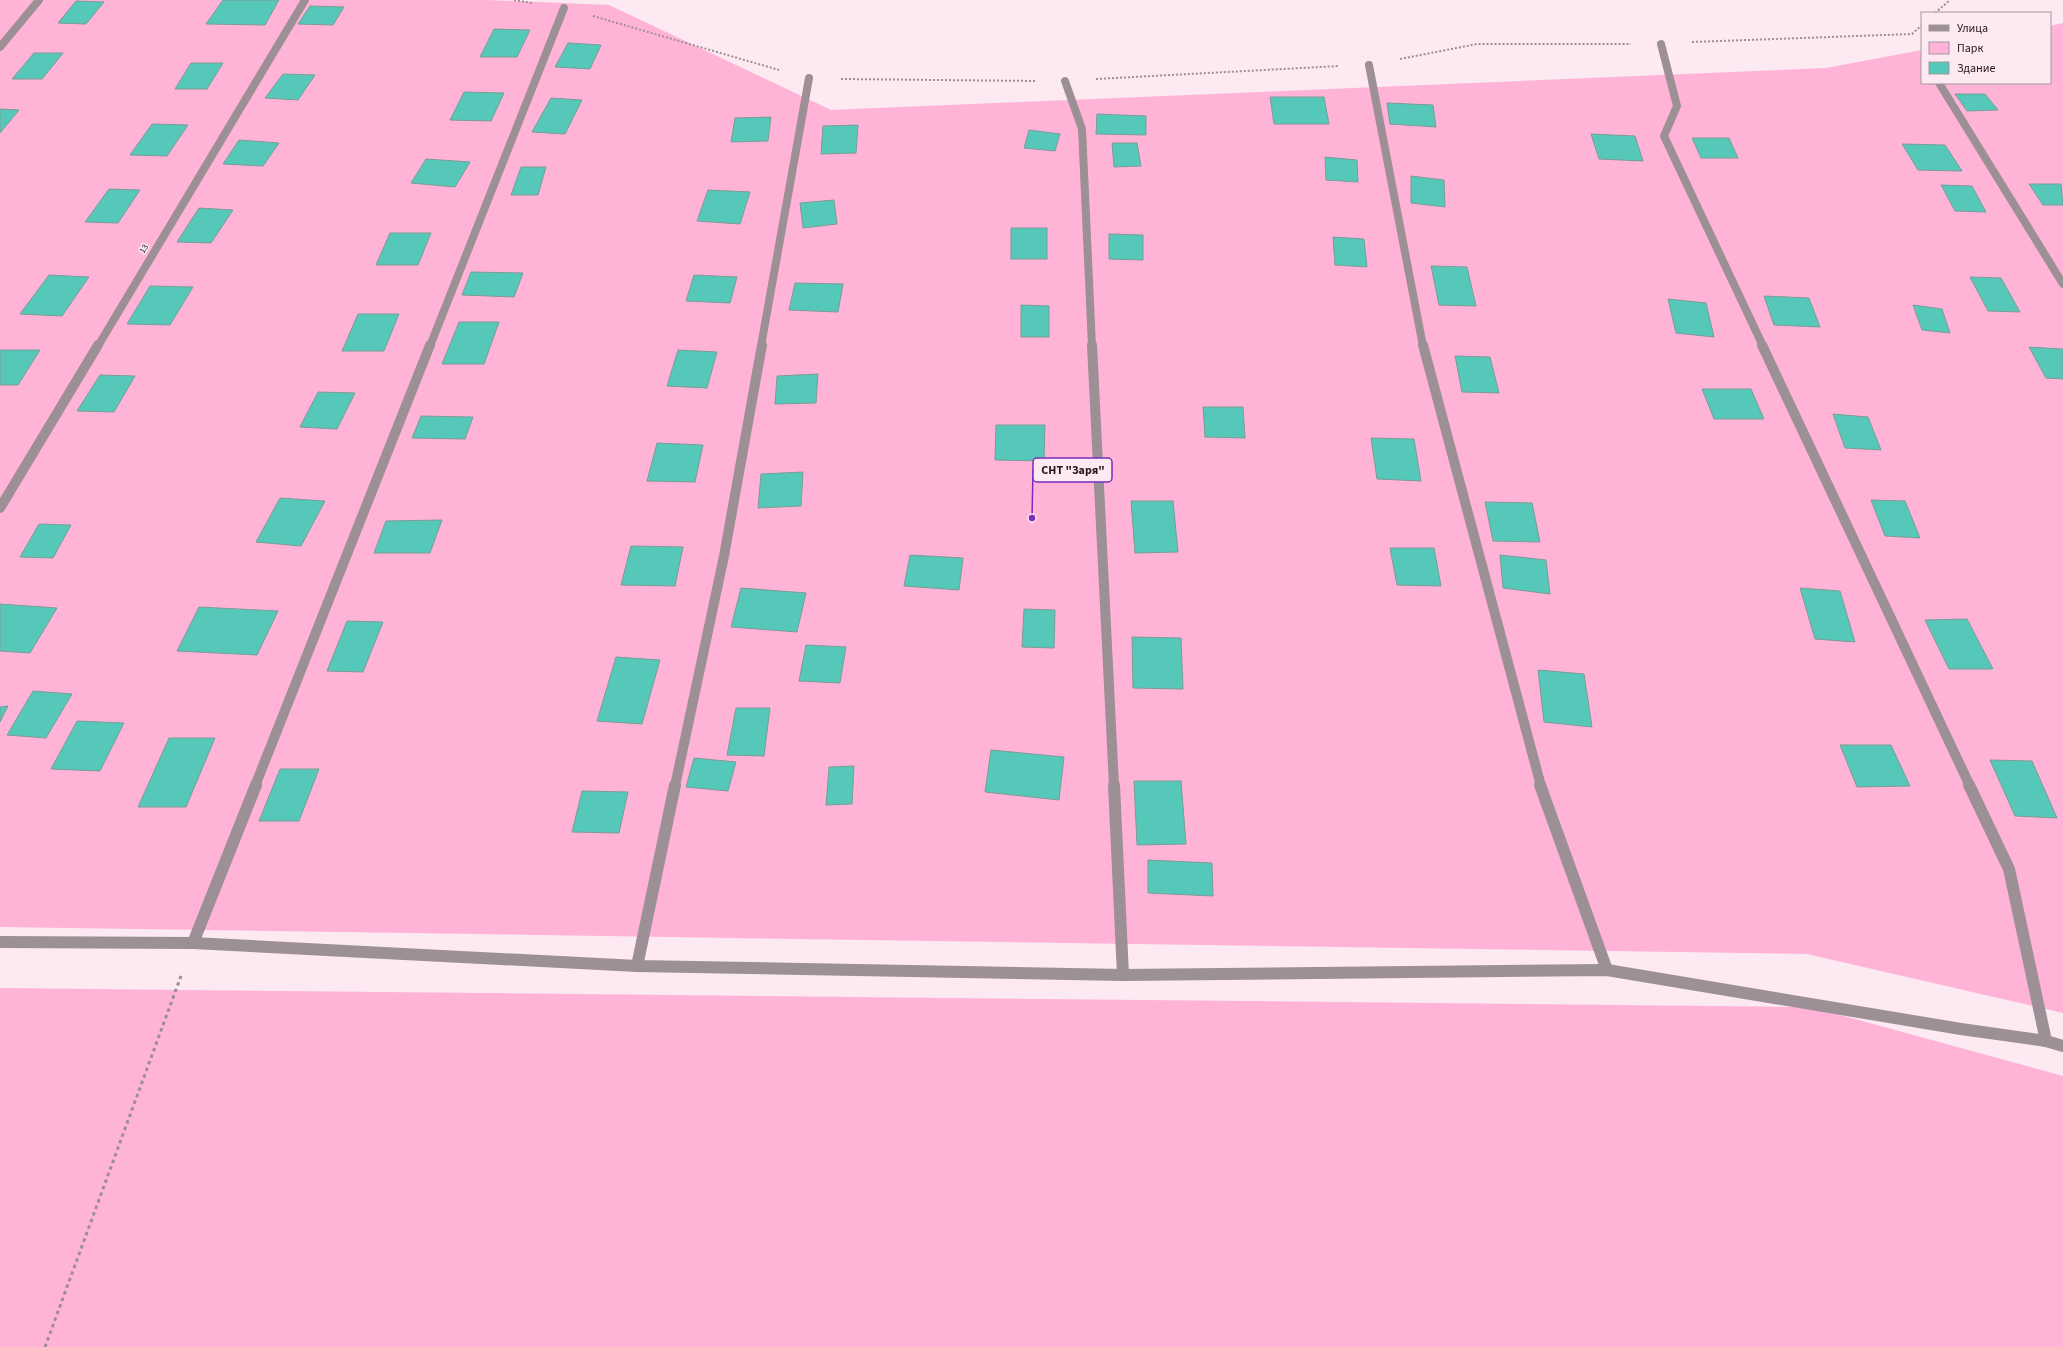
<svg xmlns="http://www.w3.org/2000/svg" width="2063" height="1347" font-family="'Source Sans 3',sans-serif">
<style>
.green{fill:#ffb4d7}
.building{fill:#56c8ba;stroke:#7a9c96}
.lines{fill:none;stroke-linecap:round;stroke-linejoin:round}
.path-far1{stroke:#9d8e94;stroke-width:2;stroke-dasharray:2 2;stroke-linecap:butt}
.path{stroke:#9d8e94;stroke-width:3;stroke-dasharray:3.5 3.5;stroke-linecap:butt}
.minor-far2{stroke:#9c8f95;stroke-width:8}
.minor-far1{stroke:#9c8f95;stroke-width:10}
.minor{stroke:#9c8f95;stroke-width:12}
.labels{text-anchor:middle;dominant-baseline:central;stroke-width:3;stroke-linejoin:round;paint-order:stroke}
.far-street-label{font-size:9px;fill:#24191e;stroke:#fce9f1}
.leader{fill:none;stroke:#7b2cbf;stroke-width:1.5}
.callout-dot{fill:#7b2cbf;stroke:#fce9f1;stroke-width:1.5}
.callout{fill:#fce9f1;stroke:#7b2cbf;stroke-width:1.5}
.callout-label{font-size:12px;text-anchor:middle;font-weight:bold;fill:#24191e}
</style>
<rect width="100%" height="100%" fill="#fce9f1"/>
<g class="green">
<path d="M0 0H488L609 5 831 110 1826 68 1922 50V83H2050V26L2063 23V1013L1807 954 0 927Z"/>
<path d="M0 988 1811 1007 2063 1076V1347H0Z"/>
</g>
<g class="building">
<path d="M223 0H279L265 25 206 24Z"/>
<path d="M76 1 104 2 86 24 58 23Z"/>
<path d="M310 6 344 7 333 25 298 24Z"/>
<path d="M494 29 530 30 517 57H480Z"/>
<path d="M568 43 601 45 590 69 555 67Z"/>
<path d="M34 53H63L42 79H12Z"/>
<path d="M191 63H223L207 89H175Z"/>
<path d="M283 74 315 75 298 100 265 98Z"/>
<path d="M464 92 504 93 491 121 450 120Z"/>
<path d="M1955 94H1985L1998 110 1967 111Z"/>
<path d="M1270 97H1324L1329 124H1274Z"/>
<path d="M551 98 582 100 565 134 532 132Z"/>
<path d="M1387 103 1433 105 1436 127 1390 124Z"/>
<path d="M0 109 19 110 0 133Z"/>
<path d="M1097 114 1146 116V135L1096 134Z"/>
<path d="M771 117 768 141 731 142 735 118Z"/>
<path d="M152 124 188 125 167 156 130 155Z"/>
<path d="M858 125 856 153 821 154 823 126Z"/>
<path d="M1029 130 1060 134 1055 151 1024 148Z"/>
<path d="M1591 134 1635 136 1643 161 1599 159Z"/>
<path d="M1692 138H1729L1738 158H1701Z"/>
<path d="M239 140 279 143 263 166 223 164Z"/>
<path d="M1112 143H1137L1141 166 1114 167Z"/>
<path d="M1902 144 1945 145 1962 171 1918 170Z"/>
<path d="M1325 157 1357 160 1358 182 1326 180Z"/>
<path d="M426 159 470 162 455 187 411 183Z"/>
<path d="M521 167H546L538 195H511Z"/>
<path d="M1411 176 1444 180 1445 207 1411 203Z"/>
<path d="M2029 184H2061L2063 205H2043Z"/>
<path d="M1941 185 1972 186 1986 212 1955 211Z"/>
<path d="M109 189 140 190 118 223 85 222Z"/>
<path d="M708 190 750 192 740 224 697 221Z"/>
<path d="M834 200 837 224 803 228 800 203Z"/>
<path d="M199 208 233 210 211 243 177 242Z"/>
<rect x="1011" y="228" width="36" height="31"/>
<path d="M390 233H431L418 265H376Z"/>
<path d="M1109 234 1143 235V260L1109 259Z"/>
<path d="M1333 237 1364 239 1367 267 1335 265Z"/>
<path d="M1431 266 1467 267 1476 306 1439 305Z"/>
<path d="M471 272 523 273 514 297 462 295Z"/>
<path d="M49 275 89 277 62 316 20 314Z"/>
<path d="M694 275 737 277 730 303 686 301Z"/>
<path d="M1970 277 2001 278 2020 312 1988 311Z"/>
<path d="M795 283 843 284 838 312 789 310Z"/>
<path d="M150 286 193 287 170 325 127 324Z"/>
<path d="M1764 296 1809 298 1820 327 1774 325Z"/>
<path d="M1668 299 1706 303 1714 337 1676 333Z"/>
<path d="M1021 305 1049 306V337H1021Z"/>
<path d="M1913 305 1942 309 1950 333 1922 330Z"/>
<path d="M358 314H399L384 351H342Z"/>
<path d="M459 322H499L484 364H442Z"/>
<path d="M2029 347 2063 349V379L2046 378Z"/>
<path d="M0 350H40L18 385H0Z"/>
<path d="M678 350 717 352 707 388 667 386Z"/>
<path d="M1455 356 1490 357 1499 393 1462 392Z"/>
<path d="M818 374 816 403 775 404 777 376Z"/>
<path d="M100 375 135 376 114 412 77 411Z"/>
<path d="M1702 389H1751L1764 419H1714Z"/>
<path d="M318 392 355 393 337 429 300 427Z"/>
<path d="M1203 407H1243L1245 438 1205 437Z"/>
<path d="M1833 414 1868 417 1881 450 1845 448Z"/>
<path d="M421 416 473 417 465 439 412 438Z"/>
<path d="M996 425H1045L1044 461 995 460Z"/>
<path d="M1371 438 1414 439 1421 481 1377 479Z"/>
<path d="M657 443 703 445 695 482 647 481Z"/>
<path d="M803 472 801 506 758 508 761 474Z"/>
<path d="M280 498 325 501 301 546 256 542Z"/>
<path d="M1871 500 1905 501 1920 538 1885 536Z"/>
<path d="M1131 501H1173L1178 552 1135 553Z"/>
<path d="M1485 502 1532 503 1540 542 1493 541Z"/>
<path d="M442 520 430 553H374L386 521Z"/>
<path d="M39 524 71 525 53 558 20 557Z"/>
<path d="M631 546 683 547 675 586 621 585Z"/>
<path d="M1390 548H1434L1441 586 1397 585Z"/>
<path d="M910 555 963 558 959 590 904 586Z"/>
<path d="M1500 555 1546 560 1550 594 1503 588Z"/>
<path d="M741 588 806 593 797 632 731 627Z"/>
<path d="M1800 588 1840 591 1855 642 1815 639Z"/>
<path d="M0 604 57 608 30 653 0 651Z"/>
<path d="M199 607 278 611 257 655 177 651Z"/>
<path d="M1024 609 1055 610 1054 648 1022 647Z"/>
<path d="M1967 619 1993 669H1949L1925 620Z"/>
<path d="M347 621 383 622 363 672 327 671Z"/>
<path d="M1132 637 1181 638 1183 689 1133 688Z"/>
<path d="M806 645 846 647 840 683 799 681Z"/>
<path d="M616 657 660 660 642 724 597 721Z"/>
<path d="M1538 670 1584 674 1592 727 1544 722Z"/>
<path d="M33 691 72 694 46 738 7 735Z"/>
<path d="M8 706 0 722V707Z"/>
<path d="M736 708H770L764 756 727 755Z"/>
<path d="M77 721 124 723 100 771 51 769Z"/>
<path d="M169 738H215L186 807H138Z"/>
<path d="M1840 745H1891L1910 786 1857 787Z"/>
<path d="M991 750 1064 757 1059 800 985 792Z"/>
<path d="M694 758 736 762 728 791 686 787Z"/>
<path d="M1990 760 2032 761 2057 818 2015 816Z"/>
<path d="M854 766 852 804 826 805 829 767Z"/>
<path d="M280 769H319L299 821H259Z"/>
<path d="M1134 781H1181L1186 844 1137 845Z"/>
<path d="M582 791 628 792 619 833 572 832Z"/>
<path d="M1148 860 1212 863 1213 896 1148 893Z"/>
</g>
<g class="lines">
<g class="path-far1">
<path d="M514 0 532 3"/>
<path d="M1935 13 1950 0"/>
<path d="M593 16 779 70"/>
<path d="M1692 42 1912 34 1922 25"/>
<path d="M1400 59 1477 44H1631"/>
<path d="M841 79 1036 81"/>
<path d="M1096 79 1339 66"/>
</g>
<path class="path" d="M45 1347 181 976"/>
<g class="minor-far2">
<path d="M1661 44 1677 106 1664 136 1763 346"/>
<path d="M0 47 39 0"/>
<path d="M1369 65 1423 346"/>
<path d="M1065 81 1082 129 1092 346"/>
<path d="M1939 83 2063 284"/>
<path d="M98 346 305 0"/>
<path d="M430 346 564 8"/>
<path d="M761 346 809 78"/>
</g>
<g class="minor-far1">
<path d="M1092 345 1114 786"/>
<path d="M1423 345 1541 786"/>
<path d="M1762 345 1970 786"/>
<path d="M0 508 98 345"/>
<path d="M255 786 430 345"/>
<path d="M675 786 724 556 762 345"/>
</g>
<g class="minor">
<path d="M1114 785 1123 975"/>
<path d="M1540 785 1607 970"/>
<path d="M1969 785 2009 869 2046 1041"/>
<path d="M0 942 193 943 637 966 1123 975 1607 970 1961 1029 2046 1041 2063 1046"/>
<path d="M193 943 256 785"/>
<path d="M637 966 675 785"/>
</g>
</g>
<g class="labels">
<g class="far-street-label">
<text transform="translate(144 249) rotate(-59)">13</text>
</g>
</g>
<path class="leader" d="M1032 518L1033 470"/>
<circle class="callout-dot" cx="1032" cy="518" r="4"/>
<rect class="callout" x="1033" y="458" width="79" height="24" rx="4"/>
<g class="callout-label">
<text x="1073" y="474">СНТ "Заря"</text>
</g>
<rect x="1921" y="12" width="130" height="72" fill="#fce9f1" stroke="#a6969d"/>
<rect x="1929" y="25" width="20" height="6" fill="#9c8f95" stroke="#a6969d"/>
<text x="1957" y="32" font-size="12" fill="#24191e">Улица</text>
<rect x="1929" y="42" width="20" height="12" fill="#ffb4d7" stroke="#a6969d"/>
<text x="1957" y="52" font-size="12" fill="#24191e">Парк</text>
<rect x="1929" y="62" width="20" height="12" fill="#56c8ba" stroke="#a6969d"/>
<text x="1957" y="72" font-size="12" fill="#24191e">Здание</text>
</svg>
